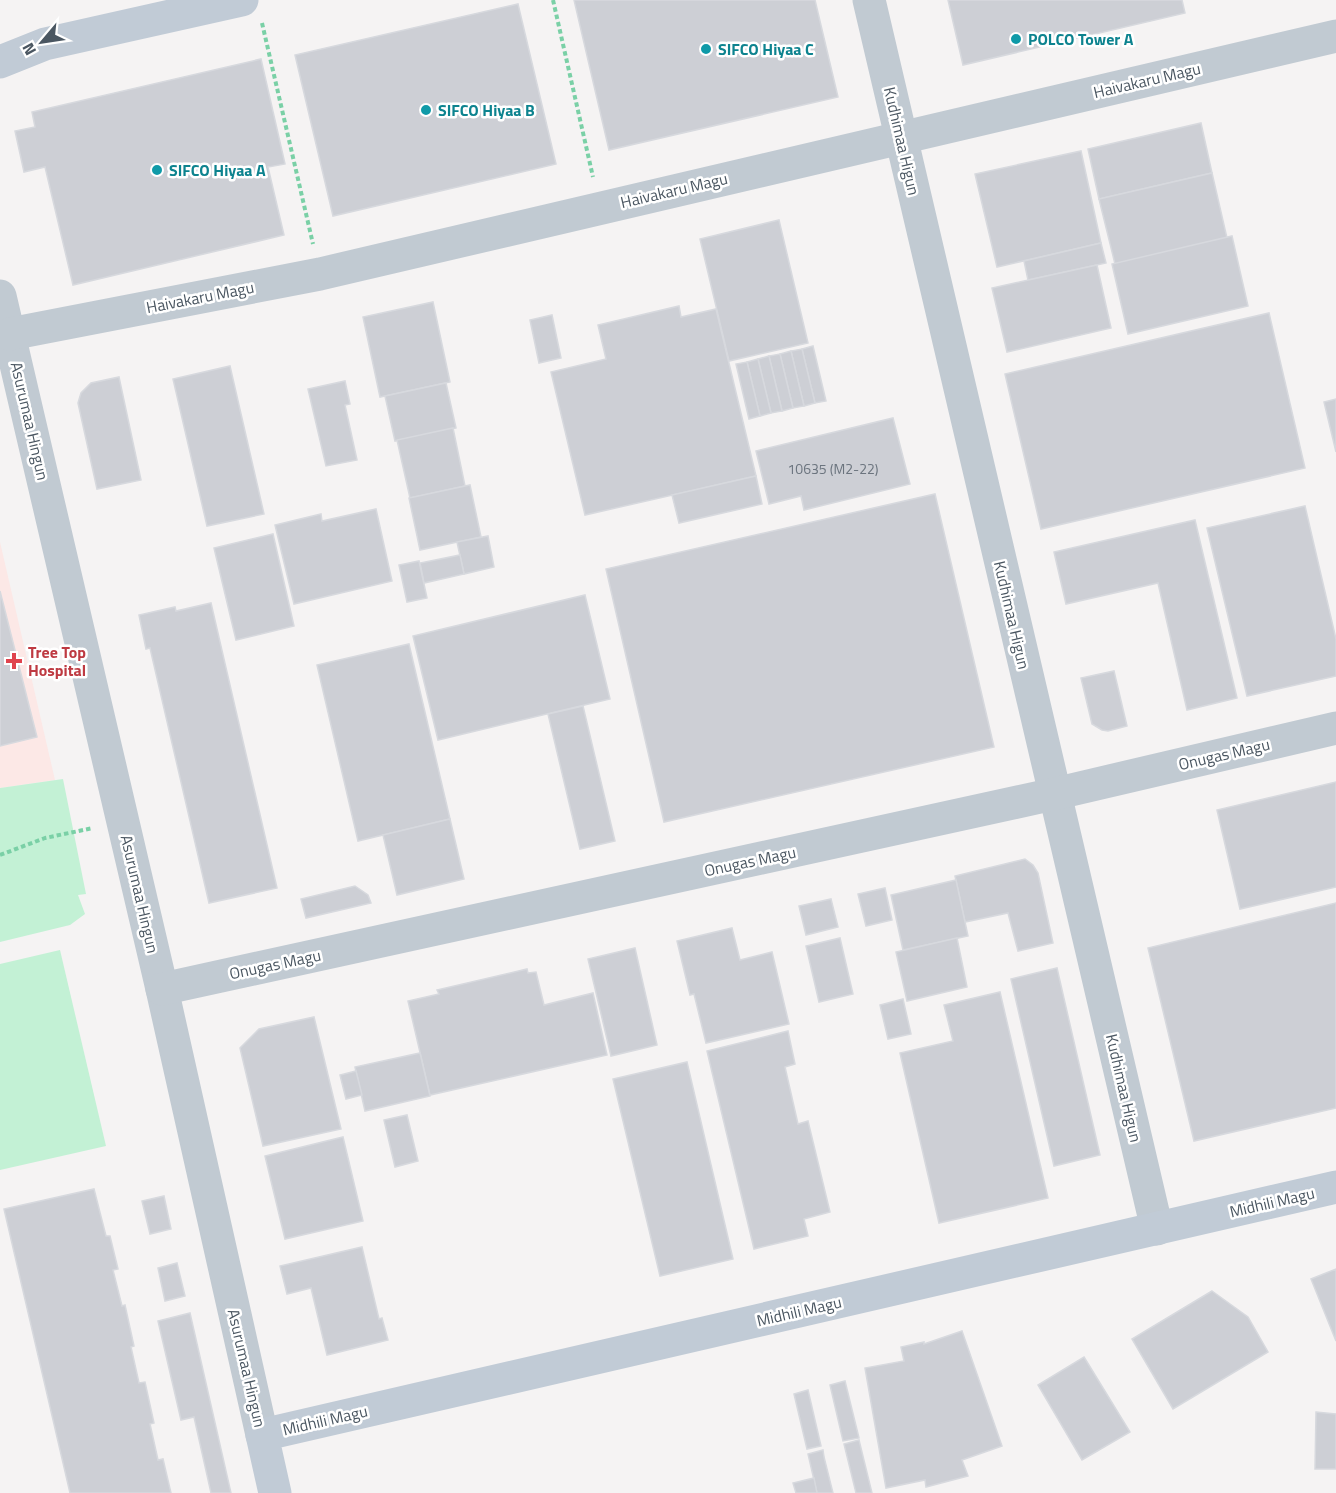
<svg xmlns="http://www.w3.org/2000/svg" width="1336" height="1493" font-family="'Titillium Web',sans-serif">
<style>
.medical{fill:#fce8e6}
.green{fill:#c3f1d5}
.building{fill:#cdcfd5;stroke:#d7d9de;stroke-width:1.5}
.lines{fill:none;stroke-linecap:round;stroke-linejoin:round}
.path{stroke:#7ad0a6;stroke-width:4;stroke-dasharray:4.5 3;stroke-linecap:butt}
.street{stroke:#c1cad2;stroke-width:33}
.secondary{stroke:#c1cbd6;stroke-width:33}
.culture-dot{fill:#0f9aa8;stroke:#fff;stroke-width:2}
.health-dot{fill:#e0444e;stroke:#fff;stroke-width:2}
.labels{text-anchor:middle;dominant-baseline:central;stroke-width:5;stroke-linejoin:round;paint-order:stroke}
.number-label{font-size:14px;fill:#6b747e}
.culture-label{font-size:16px;font-weight:bold;fill:#0d838f;stroke:#fff;text-anchor:start}
.street-label{font-size:16px;fill:#4a5661;stroke:#fff}
.health-label{font-size:16px;font-weight:bold;fill:#be3a42;stroke:#fff;text-anchor:start}
</style>
<rect width="100%" height="100%" fill="#f5f3f3"/>
<path class="medical" d="M0 542 55 780 0 788Z"/>
<g class="green">
<path d="M63 779 86 894 78 895 85 914 70 925 0 942V788Z"/>
<path d="M60 950 106 1146 0 1170V964Z"/>
</g>
<g class="building">
<path d="M574 0H815L838 97 609 150Z"/>
<path d="M948 0H1182L1185 13 963 65Z"/>
<path d="M518 4 556 164 333 216 295 55Z"/>
<path d="M261 59 285 164 268 167 284 235 73 285 45 167 24 172 15 131 35 127 32 112Z"/>
<path d="M1201 123 1212 173 1099 199 1088 149Z"/>
<path d="M1081 151 1101 243 997 267 975 174Z"/>
<path d="M1212 173 1227 238 1115 264 1099 199Z"/>
<path d="M779 220 808 343 729 361 700 239Z"/>
<path d="M1232 236 1248 306 1128 334 1112 264Z"/>
<path d="M1101 243 1106 263 1028 280 1024 261Z"/>
<path d="M1097 265 1111 328 1007 352 992 288Z"/>
<path d="M433 302 450 382 380 397 363 317Z"/>
<path d="M679 306 681 317 716 309 756 476 585 515 551 372 606 359 598 325Z"/>
<path d="M1269 313 1305 468 1041 529 1005 374Z"/>
<path d="M552 315 561 358 539 363 530 320Z"/>
<path d="M813 346 826 401 815 403 802 349Z"/>
<path d="M802 349 815 403 804 406 791 351Z"/>
<path d="M791 351 804 406 793 408 780 354Z"/>
<path d="M780 354 793 408 782 411 769 356Z"/>
<path d="M769 356 782 411 771 413 758 359Z"/>
<path d="M758 359 771 413 760 416 747 362Z"/>
<path d="M747 362 760 416 749 419 736 364Z"/>
<path d="M230 366 264 514 207 526 173 379Z"/>
<path d="M119 377 141 480 97 489 78 403 81 393 91 383Z"/>
<path d="M345 381 350 404 345 405 357 460 326 466 308 389Z"/>
<path d="M446 383 456 428 395 441 385 396Z"/>
<path d="M1336 399V452L1324 402Z"/>
<path d="M893 418 910 484 804 510 801 496 769 504 756 451Z"/>
<path d="M453 428 465 486 410 498 397 440Z"/>
<path d="M756 476 762 504 679 523 672 495Z"/>
<path d="M470 485 481 537 420 550 409 498Z"/>
<path d="M935 494 994 747 664 822 606 569Z"/>
<path d="M1305 506 1336 639V676L1247 696 1207 528Z"/>
<path d="M376 509 392 581 294 604 275 525 321 514 322 521Z"/>
<path d="M1195 520 1237 698 1187 710 1158 583 1066 604 1054 552Z"/>
<path d="M273 534 294 626 236 640 214 548Z"/>
<path d="M488 536 494 567 464 574 457 542Z"/>
<path d="M460 555 464 574 424 583 420 563Z"/>
<path d="M419 561 427 598 407 602 399 565Z"/>
<path d="M0 591 37 737 0 746Z"/>
<path d="M585 595 610 699 438 740 413 636Z"/>
<path d="M211 603 277 888 209 903 150 648 146 649 139 615 175 607 176 611Z"/>
<path d="M409 644 450 819 358 841 317 665Z"/>
<path d="M1114 671 1127 726 1108 731 1102 730 1092 724 1081 678Z"/>
<path d="M583 706 615 841 580 849 548 714Z"/>
<path d="M1336 782V887L1240 909 1217 810Z"/>
<path d="M450 819 464 879 397 895 383 835Z"/>
<path d="M1025 859 1033 865 1038 873 1053 943 1018 951 1008 913 965 922 955 876Z"/>
<path d="M956 880 968 936 903 950 891 895Z"/>
<path d="M355 886 368 895 371 903 306 918 301 899Z"/>
<path d="M885 888 892 920 866 926 858 894Z"/>
<path d="M831 899 838 927 806 935 799 906Z"/>
<path d="M1336 903V1108L1194 1141 1148 948Z"/>
<path d="M732 928 740 960 772 952 789 1024 706 1043 694 994 690 995 677 941Z"/>
<path d="M840 938 853 994 819 1002 806 946Z"/>
<path d="M957 938 967 987 907 1001 896 952Z"/>
<path d="M635 948 657 1045 611 1056 588 959Z"/>
<path d="M1057 968 1100 1155 1054 1166 1011 979Z"/>
<path d="M527 969 528 973 536 972 544 1005 593 993 607 1055 430 1095 408 1001 439 994 437 990Z"/>
<path d="M1000 992 1048 1198 939 1223 900 1053 953 1041 944 1005Z"/>
<path d="M903 999 911 1034 888 1039 880 1005Z"/>
<path d="M314 1017 341 1129 263 1146 240 1048 259 1029Z"/>
<path d="M788 1031 795 1064 785 1067 798 1124 808 1121 830 1212 804 1219 808 1236 754 1249 707 1051Z"/>
<path d="M420 1053 430 1096 365 1111 355 1067Z"/>
<path d="M687 1062 733 1259 660 1276 613 1079Z"/>
<path d="M356 1071 362 1095 346 1099 340 1075Z"/>
<path d="M407 1115 418 1161 395 1167 384 1120Z"/>
<path d="M343 1137 363 1221 285 1239 265 1156Z"/>
<path d="M94 1189 106 1236H110L118 1269 113 1270 122 1306 125 1305 134 1346 131 1347 139 1383 145 1382 154 1423 150 1424 158 1460 163 1459 171 1493H70L4 1209Z"/>
<path d="M164 1196 171 1229 150 1234 142 1201Z"/>
<path d="M362 1247 379 1319 382 1318 388 1340 327 1355 311 1288 287 1294 280 1266Z"/>
<path d="M177 1263 185 1296 165 1301 158 1268Z"/>
<path d="M1336 1269V1341L1311 1279Z"/>
<path d="M1212 1291 1248 1317 1268 1352 1173 1409 1132 1339Z"/>
<path d="M190 1313 231 1493H211L194 1417 181 1420 158 1321Z"/>
<path d="M962 1331 1002 1446 962 1460 968 1476 926 1487 925 1480 886 1488 865 1368 904 1361 901 1347 924 1342V1344Z"/>
<path d="M1084 1357 1130 1432 1082 1460 1038 1385Z"/>
<path d="M845 1381 859 1438 843 1441 830 1385Z"/>
<path d="M808 1390 821 1446 807 1449 794 1394Z"/>
<path d="M1316 1412 1336 1414V1469H1315Z"/>
<path d="M859 1440 872 1493H856L844 1444Z"/>
<path d="M823 1450 824 1457 833 1493H817L808 1454Z"/>
<path d="M814 1478 817 1493H796L793 1483Z"/>
</g>
<g class="lines">
<g class="path">
<path d="M553 0 593 177"/>
<path d="M262 23 313 244"/>
<path d="M0 855 45 838 93 828"/>
</g>
<g class="street">
<path d="M869 0 1157 1229"/>
<path d="M0 296 162 989 262 1435"/>
<path d="M10 334 320 274 1336 36"/>
<path d="M162 989 1054 794 1336 728"/>
</g>
<g class="secondary">
<path d="M0 62 45 44 242 0"/>
<path d="M275 1493 262 1435 1336 1187"/>
</g>
</g>
<g class="culture-dot">
<circle cx="1016" cy="39" r="6"/>
<circle cx="706" cy="49" r="6"/>
<circle cx="426" cy="110" r="6"/>
<circle cx="157" cy="170" r="6"/>
</g>
<path class="health-dot" d="M11 652h6v6h6v6h-6v6h-6v-6h-6v-6h6z"/>
<g class="labels">
<g class="number-label">
<text x="833" y="468">10635 (M2-22)</text>
</g>
<g class="culture-label">
<text x="1028" y="39">POLCO Tower A</text>
<text x="718" y="49">SIFCO Hiyaa C</text>
<text x="438" y="110">SIFCO Hiyaa B</text>
<text x="169" y="170">SIFCO Hiyaa A</text>
</g>
<g class="street-label">
<text transform="translate(1147 80) rotate(-13)">Haivakaru Magu</text>
<text transform="translate(902 141) rotate(77)">Kudhimaa Higun</text>
<text transform="translate(674 190) rotate(-13)">Haivakaru Magu</text>
<text transform="translate(200 297) rotate(-11)">Haivakaru Magu</text>
<text transform="translate(30 421) rotate(77)">Asurumaa Hingun</text>
<text transform="translate(1012 615) rotate(77)">Kudhimaa Higun</text>
<text transform="translate(1224 754) rotate(-13)">Onugas Magu</text>
<text transform="translate(750 861) rotate(-12)">Onugas Magu</text>
<text transform="translate(140 894) rotate(77)">Asurumaa Hingun</text>
<text transform="translate(275 964) rotate(-12)">Onugas Magu</text>
<text transform="translate(1124 1088) rotate(77)">Kudhimaa Higun</text>
<text transform="translate(1272 1202) rotate(-13)">Midhili Magu</text>
<text transform="translate(799 1311) rotate(-13)">Midhili Magu</text>
<text transform="translate(247 1368) rotate(77)">Asurumaa Hingun</text>
<text transform="translate(325 1420) rotate(-13)">Midhili Magu</text>
</g>
<g class="health-label">
<text x="28" y="652">Tree Top<tspan x="28" dy="18">Hospital</tspan></text>
</g>
</g>
<g transform="translate(42 42) rotate(241)" stroke="#ffffff" stroke-width="4.5" paint-order="stroke">
<path d="M0-4.5L10 22L0 15L-10 22Z" fill="#4a5661"/>
<text y="-9" font-size="16" font-weight="bold" text-anchor="middle" fill="#4a5661">N</text>
</g>
</svg>
